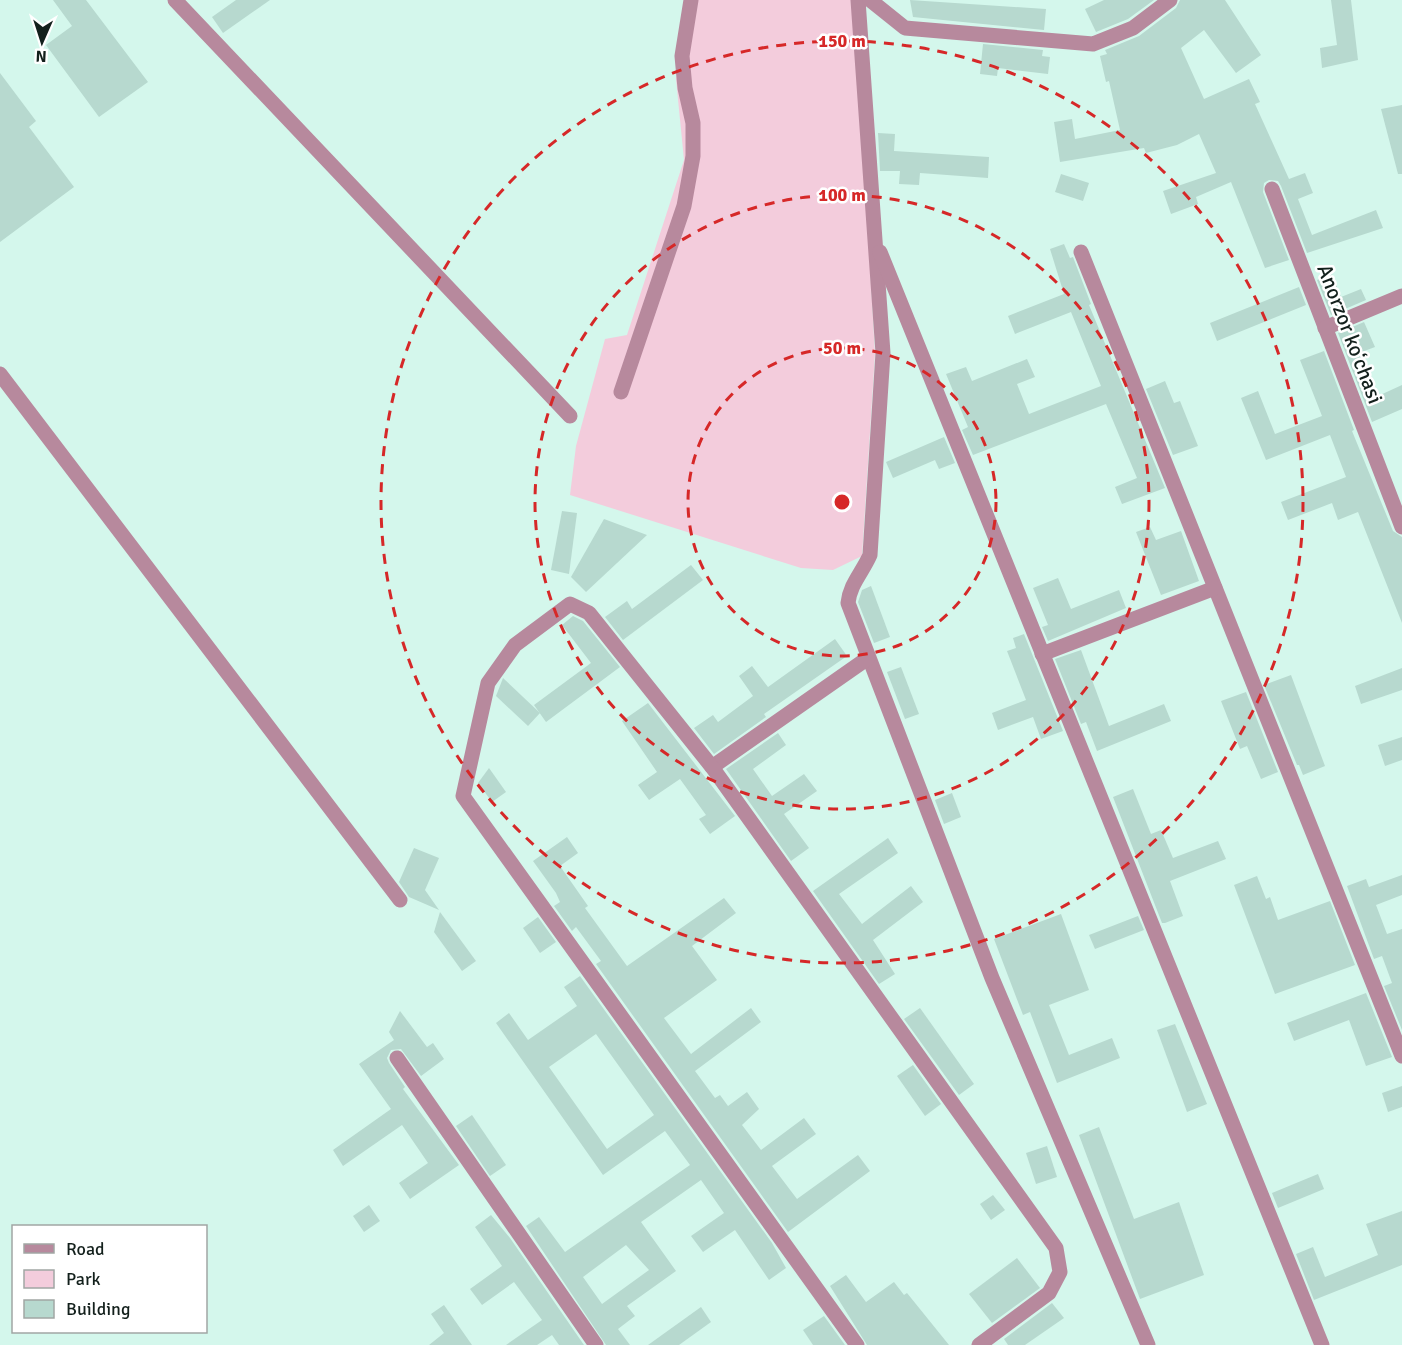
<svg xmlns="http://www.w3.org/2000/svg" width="1402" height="1345" font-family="Signika,sans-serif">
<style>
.green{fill:#f3ccdc}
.building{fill:#b7d9cf;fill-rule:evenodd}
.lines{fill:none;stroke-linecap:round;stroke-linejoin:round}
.minor{stroke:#b7899d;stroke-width:15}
.ring{fill:none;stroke:#d62828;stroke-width:3;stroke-dasharray:10 8}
.labels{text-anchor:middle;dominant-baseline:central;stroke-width:5;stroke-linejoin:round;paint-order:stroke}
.street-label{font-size:21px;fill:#13201c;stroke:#fff}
.centre{fill:#d62828;stroke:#fff;stroke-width:3}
.ring-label{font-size:18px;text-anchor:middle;font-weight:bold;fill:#d62828;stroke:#fff;stroke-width:5;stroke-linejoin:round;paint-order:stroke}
</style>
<rect width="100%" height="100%" fill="#d4f7ec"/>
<path class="green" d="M689 0H855L875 354 862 556 833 570 801 568 570 495 576 446 605 339 627 335 684 160 676 79Z"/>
<g class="building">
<path d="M53 0H86L148 82 99 117 46 45 72 26Z"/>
<path d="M236 0H270L223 33 212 17Z"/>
<path d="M910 0 1046 9 1044 30 913 17Z"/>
<path d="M1104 0H1154L1128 19 1096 32 1085 9Z"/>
<path d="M1180 0H1225L1261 55 1236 73 1204 30 1181 48 1204 99 1249 79 1260 102 1255 104 1289 179 1305 173 1313 193 1298 199 1312 235 1376 210 1383 228 1307 253 1281 186 1278 181 1269 180 1264 183 1263 192 1289 260 1265 268 1231 182 1196 197 1198 204 1171 214 1163 191 1216 173 1199 134 1177 145 1146 153 1144 148 1060 162 1054 122 1072 119 1075 139 1120 130 1109 81 1106 82 1100 56 1107 54 1105 50 1139 36 1176 8Z"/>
<path d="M1331 0H1351L1358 60 1322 68 1320 48 1337 45Z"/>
<path d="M983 44 1043 50 1042 56 1050 57 1048 74 998 68 997 76 980 74Z"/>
<path d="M0 73 36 121 29 127 74 187 0 242Z"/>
<path d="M1402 105V174H1398L1381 109Z"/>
<path d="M878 133 895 134 894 151 989 157 988 178 920 173 919 185 899 184 900 171H880Z"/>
<path d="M1061 174 1089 183 1083 201 1055 192Z"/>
<path d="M1064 244 1070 258 1073 257 1091 304 1089 305 1165 488 1122 504 1115 487 1137 478 1106 404 973 455 962 430 968 427 946 374 966 367 972 381 1027 359 1035 377 1017 384 1029 414 1101 386 1071 312 1015 334 1008 316 1064 294 1050 249Z"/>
<path d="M1332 274 1341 297 1361 289 1366 300 1331 315 1317 280Z"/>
<path d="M1299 287 1306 305 1217 341 1210 323Z"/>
<path d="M1364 322 1375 347 1359 353 1378 396 1402 385V409L1372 422 1338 333Z"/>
<path d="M1324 351 1354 430 1352 431 1393 531 1402 537V623L1358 512 1338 520 1332 503 1288 520 1281 502 1346 477 1330 435 1266 460 1241 398 1258 391 1275 434 1322 416 1300 360Z"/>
<path d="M1165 381 1174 403 1180 401 1198 446 1173 455 1146 389Z"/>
<path d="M944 437 955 463 939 469 935 460 893 478 886 462Z"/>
<path d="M562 511 577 513 569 574 551 570Z"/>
<path d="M604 519 647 535 586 592 571 577Z"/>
<path d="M1150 527 1156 540 1181 531 1199 581 1161 595 1136 532Z"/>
<path d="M691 565 703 580 623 640 605 617 627 601 632 609Z"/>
<path d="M1058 578 1071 609 1119 590 1126 608 1048 641 1042 627 1048 625 1033 588Z"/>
<path d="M871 586 890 637 874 643 858 602 862 590Z"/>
<path d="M573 616 583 621 620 667 546 722 534 705 591 663 562 625Z"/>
<path d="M1024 634 1063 731 1041 739 1033 717 998 730 992 713 1026 700 1007 651 1016 648 1013 638Z"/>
<path d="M835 639 847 656 764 714 766 717 714 754 694 728 713 715 718 722 753 696 739 676 752 666 768 687Z"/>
<path d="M1081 650 1109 726 1164 704 1171 721 1097 751 1086 722 1081 724 1055 659Z"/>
<path d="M901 667 919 714 905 719 887 672Z"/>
<path d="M1402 668V690L1361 704 1355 686Z"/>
<path d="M1291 675 1325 766 1303 775 1299 765H1297L1264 685Z"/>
<path d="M503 678 540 713 528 726 496 696Z"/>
<path d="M1246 692 1278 772 1261 779 1247 746 1240 749 1221 701Z"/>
<path d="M648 703 735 816 710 834 699 819 706 815 680 779 649 800 638 785 657 772 622 721Z"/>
<path d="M778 733 786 745 753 769 772 796 804 774 817 791 784 814 809 848 791 861 726 769Z"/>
<path d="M1402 737V760L1385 766 1378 745Z"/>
<path d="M489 768 506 792 492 802 478 783Z"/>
<path d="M1133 789 1151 834 1161 830 1173 858 1218 841 1226 859 1170 881 1183 916 1165 923H1162L1113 797Z"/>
<path d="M952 793 961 817 944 824 935 800Z"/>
<path d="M567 837 578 853 560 866 588 906 585 908 627 966 724 898 736 913 692 946 717 980 664 1018 691 1054 751 1008 761 1022 695 1071 715 1098 720 1095 728 1106 747 1092 759 1109 742 1125 761 1150 804 1118 816 1134 772 1166 797 1199 858 1155 870 1171 788 1232 596 964 601 961 576 927 572 931 554 906 560 902 556 893 533 861Z"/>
<path d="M888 838 898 853 839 894 862 924 911 886 923 902 873 940 895 974 879 984 813 891Z"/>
<path d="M414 848 439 858 425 890 439 910 409 897 399 882Z"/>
<path d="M1402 875V895L1376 905 1387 934 1402 929V1030L1384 986 1392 983 1382 956 1374 959 1347 886 1366 879 1369 887Z"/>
<path d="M1257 876 1266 899 1270 897 1278 920 1330 901 1355 965 1275 994 1234 885Z"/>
<path d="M440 912 476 961 462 971 434 932Z"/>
<path d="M1061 914 1089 990 1049 1005 1069 1055 1112 1038 1120 1058 1057 1083 1030 1012 1023 1015 994 939Z"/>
<path d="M1138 916 1144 930 1095 949 1089 935Z"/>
<path d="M538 917 556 942 540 953 523 928Z"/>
<path d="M580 976 772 1243 786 1268 769 1280 735 1230 703 1252 691 1236 724 1213 701 1180 641 1222 676 1271 627 1306 635 1316 618 1329 630 1345H606L526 1226 539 1217 565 1252 690 1165 665 1131 603 1175 496 1023 509 1013 528 1040 577 1006 564 987ZM596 1034 654 1115 607 1149 549 1067ZM626 1245 649 1270 602 1304 583 1277Z"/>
<path d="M1366 993 1392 1057 1366 1066 1349 1020 1294 1041 1287 1023Z"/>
<path d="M920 1008 974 1084 959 1095 904 1019Z"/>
<path d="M400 1011 427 1047 433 1043 444 1059 421 1076 401 1049 391 1050 387 1058 389 1063 405 1087 403 1089 459 1165 410 1199 399 1183 428 1163 402 1125 343 1166 333 1150 391 1109 359 1064 394 1040 389 1032Z"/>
<path d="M1175 1024 1207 1104 1187 1112 1157 1030Z"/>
<path d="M913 1065 941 1104 925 1116 897 1076Z"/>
<path d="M1402 1086V1107L1388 1112 1382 1093Z"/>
<path d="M472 1115 506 1165 490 1176 456 1126Z"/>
<path d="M1099 1127 1134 1219 1179 1202 1204 1275 1140 1299 1079 1135Z"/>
<path d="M1047 1146 1057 1177 1036 1184 1026 1153Z"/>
<path d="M1318 1174 1324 1189 1278 1208 1272 1193Z"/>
<path d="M993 1195 1005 1210 991 1220 980 1204Z"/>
<path d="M369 1205 380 1221 364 1232 353 1216Z"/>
<path d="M1402 1211V1265L1314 1300 1296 1254 1313 1247 1325 1277 1378 1255 1366 1224Z"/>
<path d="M491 1215 510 1238 584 1345H559L552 1335 537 1345H506L542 1320 514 1282 482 1305 470 1289 502 1266 475 1227Z"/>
<path d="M1017 1258 1040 1288 992 1323 969 1294Z"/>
<path d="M846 1275 866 1302 894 1282 904 1295 907 1293 949 1345H867L830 1286Z"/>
<path d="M1052 1303 1064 1318 1025 1345H1008L1004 1339Z"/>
<path d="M444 1305 472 1345H429L444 1333 431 1314Z"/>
<path d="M701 1307 711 1322 679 1345H648Z"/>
<path d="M824 1316 845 1345H813L803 1330Z"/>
</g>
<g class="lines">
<g class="minor">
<path d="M175 0 570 416"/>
<path d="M858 0 883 353 870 555C862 573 850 584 848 603L992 978 1148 1345"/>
<path d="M870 0 905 28 1093 44 1133 28 1170 0"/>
<path d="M1272 189 1402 527"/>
<path d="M880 252 1322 1345"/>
<path d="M1081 252 1402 1056"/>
<path d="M1325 328 1402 296"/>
<path d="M0 374 400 900"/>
<path d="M621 392 684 206 693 156V123L685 88 682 56 691 0"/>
<path d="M1042 654 1215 588"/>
<path d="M712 767 868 658"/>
<path d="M397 1058 596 1345"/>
<path d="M857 1345 463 796 488 683 515 645 570 604 589 613 712 767 1056 1248 1060 1272 1049 1293 979 1345"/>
</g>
</g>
<g class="ring">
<circle cx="842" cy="502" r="154"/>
<circle cx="842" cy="502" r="307"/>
<circle cx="842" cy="502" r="461"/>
</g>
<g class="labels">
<g class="street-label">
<text transform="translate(1350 334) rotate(69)">Anorzor koʻchasi</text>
</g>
</g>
<circle cx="842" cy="502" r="9" class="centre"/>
<g class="ring-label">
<text x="842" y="47">150 m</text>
<text x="842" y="201">100 m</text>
<text x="842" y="354">50 m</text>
</g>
<rect x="12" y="1225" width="195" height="108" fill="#ffffff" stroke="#a1a6a4" stroke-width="1.5"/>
<rect x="24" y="1244" width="30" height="9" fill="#b7899d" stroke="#a1a6a4" stroke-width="1.5"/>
<text x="66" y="1255" font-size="18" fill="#13201c">Road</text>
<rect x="24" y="1270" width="30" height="18" fill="#f3ccdc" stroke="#a1a6a4" stroke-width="1.5"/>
<text x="66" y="1285" font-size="18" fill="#13201c">Park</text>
<rect x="24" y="1300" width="30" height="18" fill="#b7d9cf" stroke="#a1a6a4" stroke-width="1.5"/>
<text x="66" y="1315" font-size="18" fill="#13201c">Building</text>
<g transform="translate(42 42) rotate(183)" stroke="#ffffff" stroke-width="4.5" paint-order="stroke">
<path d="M0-4.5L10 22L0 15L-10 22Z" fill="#13201c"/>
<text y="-9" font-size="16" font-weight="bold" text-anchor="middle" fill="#13201c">N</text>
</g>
</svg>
